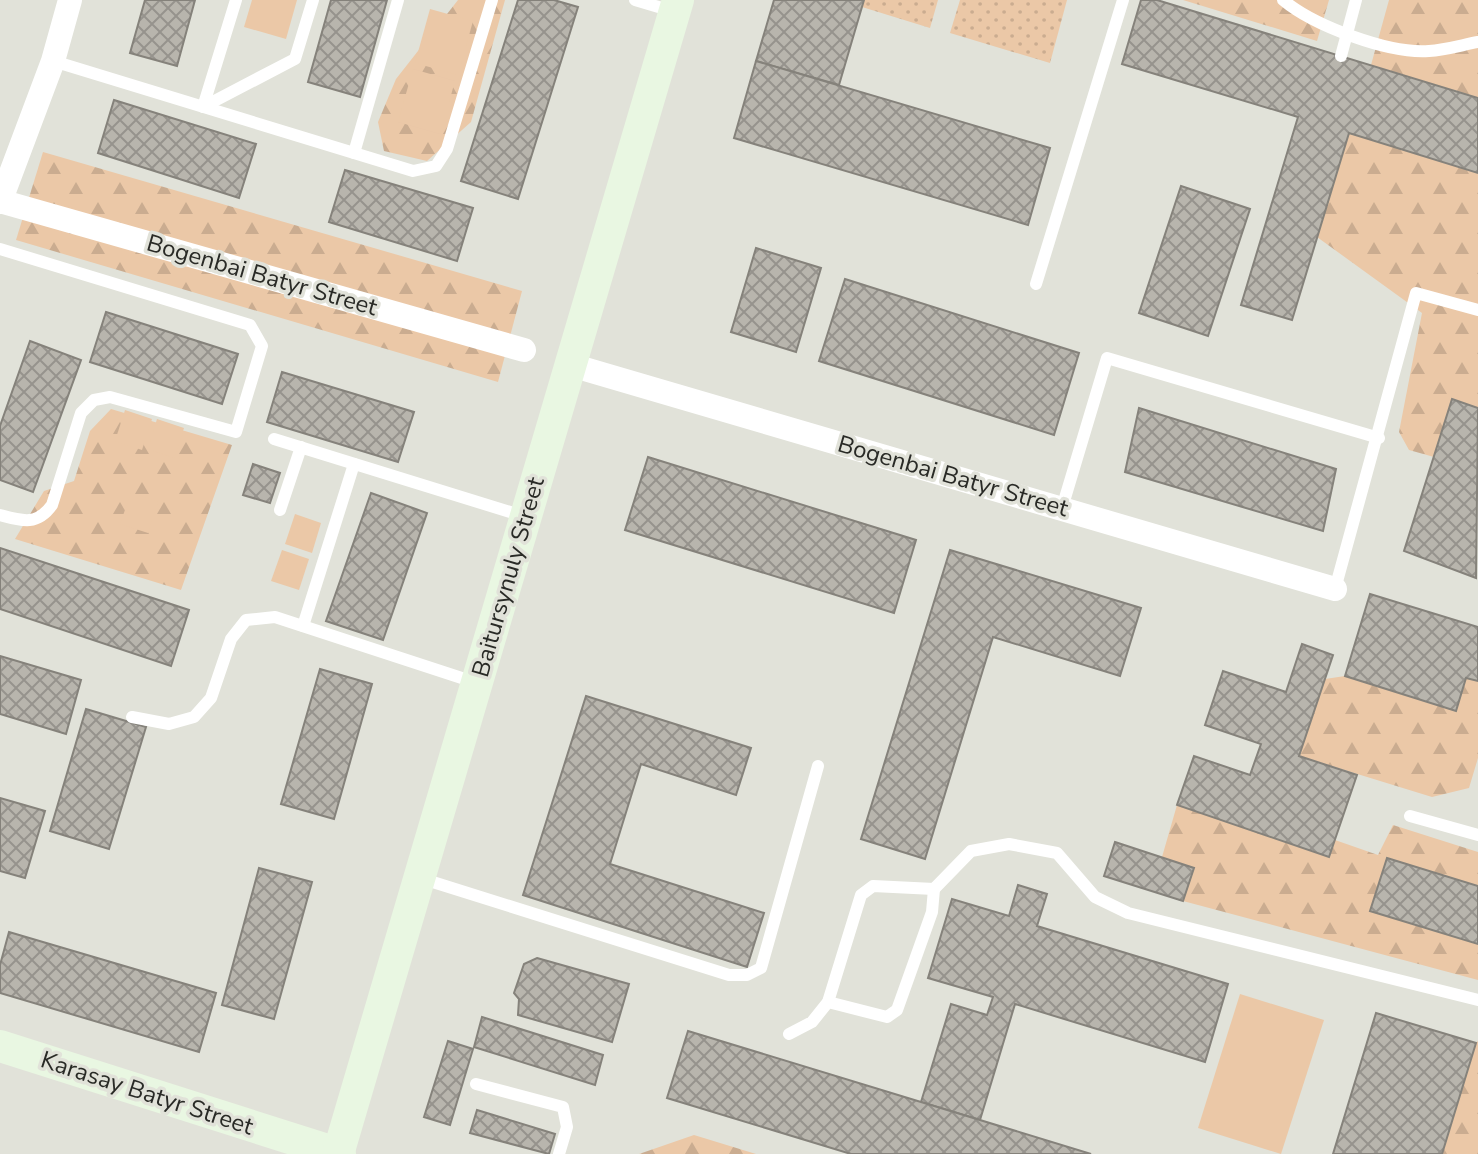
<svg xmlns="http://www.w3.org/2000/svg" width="1478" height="1154" font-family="'Nunito Sans',sans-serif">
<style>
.grass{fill:url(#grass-dots)}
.forest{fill:url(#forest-firs)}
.green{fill:#ebc8a7}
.building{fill:url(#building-cross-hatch);stroke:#85827b;stroke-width:2}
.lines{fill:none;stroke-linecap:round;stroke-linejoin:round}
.lane{stroke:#fff;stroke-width:12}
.street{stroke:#fff;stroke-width:24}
.secondary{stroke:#e9f7e2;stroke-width:32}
.labels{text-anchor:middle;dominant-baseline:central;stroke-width:7;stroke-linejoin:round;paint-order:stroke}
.street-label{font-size:24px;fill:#292a26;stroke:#e1e2d9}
</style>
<defs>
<pattern id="grass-dots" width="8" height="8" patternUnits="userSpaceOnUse" patternTransform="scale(2)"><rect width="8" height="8" fill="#ebc8a7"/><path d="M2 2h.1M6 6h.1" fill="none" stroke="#caac90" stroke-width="1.8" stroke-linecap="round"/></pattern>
<pattern id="forest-firs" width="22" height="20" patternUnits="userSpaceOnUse" patternTransform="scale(2)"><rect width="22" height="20" fill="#ebc8a7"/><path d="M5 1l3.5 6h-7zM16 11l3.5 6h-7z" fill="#caac90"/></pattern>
<pattern id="building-cross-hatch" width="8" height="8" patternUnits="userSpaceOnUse" patternTransform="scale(2)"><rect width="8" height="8" fill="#b8b5ad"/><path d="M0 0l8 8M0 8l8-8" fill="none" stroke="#96938d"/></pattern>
</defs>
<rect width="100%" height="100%" fill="#e1e2d9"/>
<g class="grass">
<path d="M864 0H938L930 28 862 7Z"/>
<path d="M960 0H1067L1050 63 950 33Z"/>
</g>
<g class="forest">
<path d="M458 0H505L471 122 427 161 384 151 378 122 396 79Z"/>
<path d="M1183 0H1329L1317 41Z"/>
<path d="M1389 0H1478V98L1371 65Z"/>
<path d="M1349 133 1478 173V408L1452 400 1434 457 1409 450 1399 432 1422 313 1317 237Z"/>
<path d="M43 152 522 291 498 382 16 240Z"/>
<path d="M111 409 232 445 181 590 15 539 44 491 74 481 90 431Z"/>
<path d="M1345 676 1456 710 1466 678 1478 681V758L1469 788 1432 797 1299 756 1325 679Z"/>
<path d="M1177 805 1329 857 1335 840 1378 855 1393 825 1478 852V886L1387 858 1370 911 1478 944V980L1183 901 1194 868 1162 857Z"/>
<path d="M1478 1041V1154H1442L1476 1043Z"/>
<path d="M694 1135 756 1154H639Z"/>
</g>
<g class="green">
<path d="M252 0H297L286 39 244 27Z"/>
<path d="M430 9 473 21 458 75 415 63Z"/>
<path d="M413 69 455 81 440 134 398 122Z"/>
<path d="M125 410 152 419 142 450 115 441Z"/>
<path d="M157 419 184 428 174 458 148 449Z"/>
<path d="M131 493 158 502 148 533 120 524Z"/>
<path d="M295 514 321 523 312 553 285 544Z"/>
<path d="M282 550 309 559 299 590 271 581Z"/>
<path d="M1240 994 1324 1020 1281 1154 1198 1128Z"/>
</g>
<g class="building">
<path d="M145 0H195L177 66 130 53Z"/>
<path d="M331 0H387L360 97 308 82Z"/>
<path d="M518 0H554L578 7 518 199 461 181Z"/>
<path d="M774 0H864L839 85 756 61Z"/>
<path d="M1141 0H1157L1478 98V173L1349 133 1292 320 1241 305 1298 117 1122 64Z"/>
<path d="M756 61 1050 148 1028 225 734 138Z"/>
<path d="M114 100 256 144 239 198 98 153Z"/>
<path d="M345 170 473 208 457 261 329 222Z"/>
<path d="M1181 186 1250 209 1208 336 1139 313Z"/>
<path d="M756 248 821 268 796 352 731 332Z"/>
<path d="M845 279 1079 353 1054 435 819 361Z"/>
<path d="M106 312 238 354 222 404 90 362Z"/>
<path d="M30 341 81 360 33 492 0 480V426Z"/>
<path d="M282 372 414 412 398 462 267 422Z"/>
<path d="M1452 399 1478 408 1476 578 1404 551Z"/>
<path d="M1139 408 1336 469 1323 531 1125 472Z"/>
<path d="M648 457 916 540 894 613 625 530Z"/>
<path d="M253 464 280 473 270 503 243 495Z"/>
<path d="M371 493 427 513 383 640 326 621Z"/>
<path d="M0 548 189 610 171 666 0 609Z"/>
<path d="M950 550 1141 608 1120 676 993 637 925 859 861 839Z"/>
<path d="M1370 594 1478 627V681L1466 678 1456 711 1345 676Z"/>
<path d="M1302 644 1333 655 1299 756 1357 775 1329 857 1177 805 1194 756 1250 775 1261 744 1205 725 1223 671 1286 692Z"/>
<path d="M0 656 81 680 66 734 0 714Z"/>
<path d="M320 669 372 684 334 819 281 804Z"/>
<path d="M586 696 751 748 736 795 641 764 610 864 764 913 747 967 523 895Z"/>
<path d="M86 709 146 727 109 849 50 831Z"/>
<path d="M0 798 45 811 25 878 0 871Z"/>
<path d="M1115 842 1194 868 1183 901 1104 876Z"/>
<path d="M1387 858 1478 886V944L1370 911Z"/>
<path d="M259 868 312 882 274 1019 222 1005Z"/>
<path d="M1018 885 1047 894 1037 926 1228 984 1205 1062 1015 1004 980 1120 921 1102 951 1004 987 1015 993 997 928 978 952 899 1009 916Z"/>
<path d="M9 932 216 993 199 1052 0 993V965Z"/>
<path d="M537 958 629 984 612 1042 518 1015 519 999 514 993 524 964Z"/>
<path d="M1376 1013 1476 1043 1442 1154H1333Z"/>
<path d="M482 1017 603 1055 595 1085 474 1047Z"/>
<path d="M688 1031 921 1102 1091 1154H851L667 1098Z"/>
<path d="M448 1041 473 1049 450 1125 424 1117Z"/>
<path d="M477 1110 555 1134 549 1154 470 1133Z"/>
</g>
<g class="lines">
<g class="lane">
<path d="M236 0 203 107 295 59 313 0"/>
<path d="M635 0 672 11"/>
<path d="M1283 0C1314 26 1389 54 1429 51 1445 50 1462 45 1478 42"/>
<path d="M1341 56 1356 0"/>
<path d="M53 61 413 171 436 166 447 149 492 0"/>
<path d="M354 153 398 0"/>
<path d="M0 249 250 325 262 346 236 432 110 397 94 400 81 413 52 505C37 526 22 521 0 515"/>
<path d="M1036 284 1123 0"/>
<path d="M274 439 523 516"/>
<path d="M1062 508 1107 358 1379 438"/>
<path d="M280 510 301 447"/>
<path d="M1335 589 1416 293 1478 310"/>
<path d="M303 626 354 464"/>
<path d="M132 717 169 724 194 717 211 698 231 639 246 620 275 617 477 683"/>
<path d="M1410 816 1478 835"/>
<path d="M420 878 729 975H747L761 968 818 766"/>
<path d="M828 1002 887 1017 897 1010 932 912 934 889"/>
<path d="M789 1034 812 1022 828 1002 861 895 873 886 934 889 971 851 1009 844 1057 853 1095 897 1128 913 1478 1000"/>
<path d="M476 1084 563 1107 567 1127 559 1154"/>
</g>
<g class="street">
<path d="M0 201 524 350"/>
<path d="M0 202 53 61 70 0"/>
<path d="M571 365 1335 589"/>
</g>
<g class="secondary">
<path d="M0 1046 340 1154"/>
<path d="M338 1154 678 0"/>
</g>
</g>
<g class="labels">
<g class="street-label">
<text transform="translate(262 275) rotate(16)">Bogenbai Batyr Street</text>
<text transform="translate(953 476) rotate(16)">Bogenbai Batyr Street</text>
<text transform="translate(508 577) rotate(-74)">Baitursynuly Street</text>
<text transform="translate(147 1093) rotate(18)">Karasay Batyr Street</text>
</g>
</g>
</svg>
